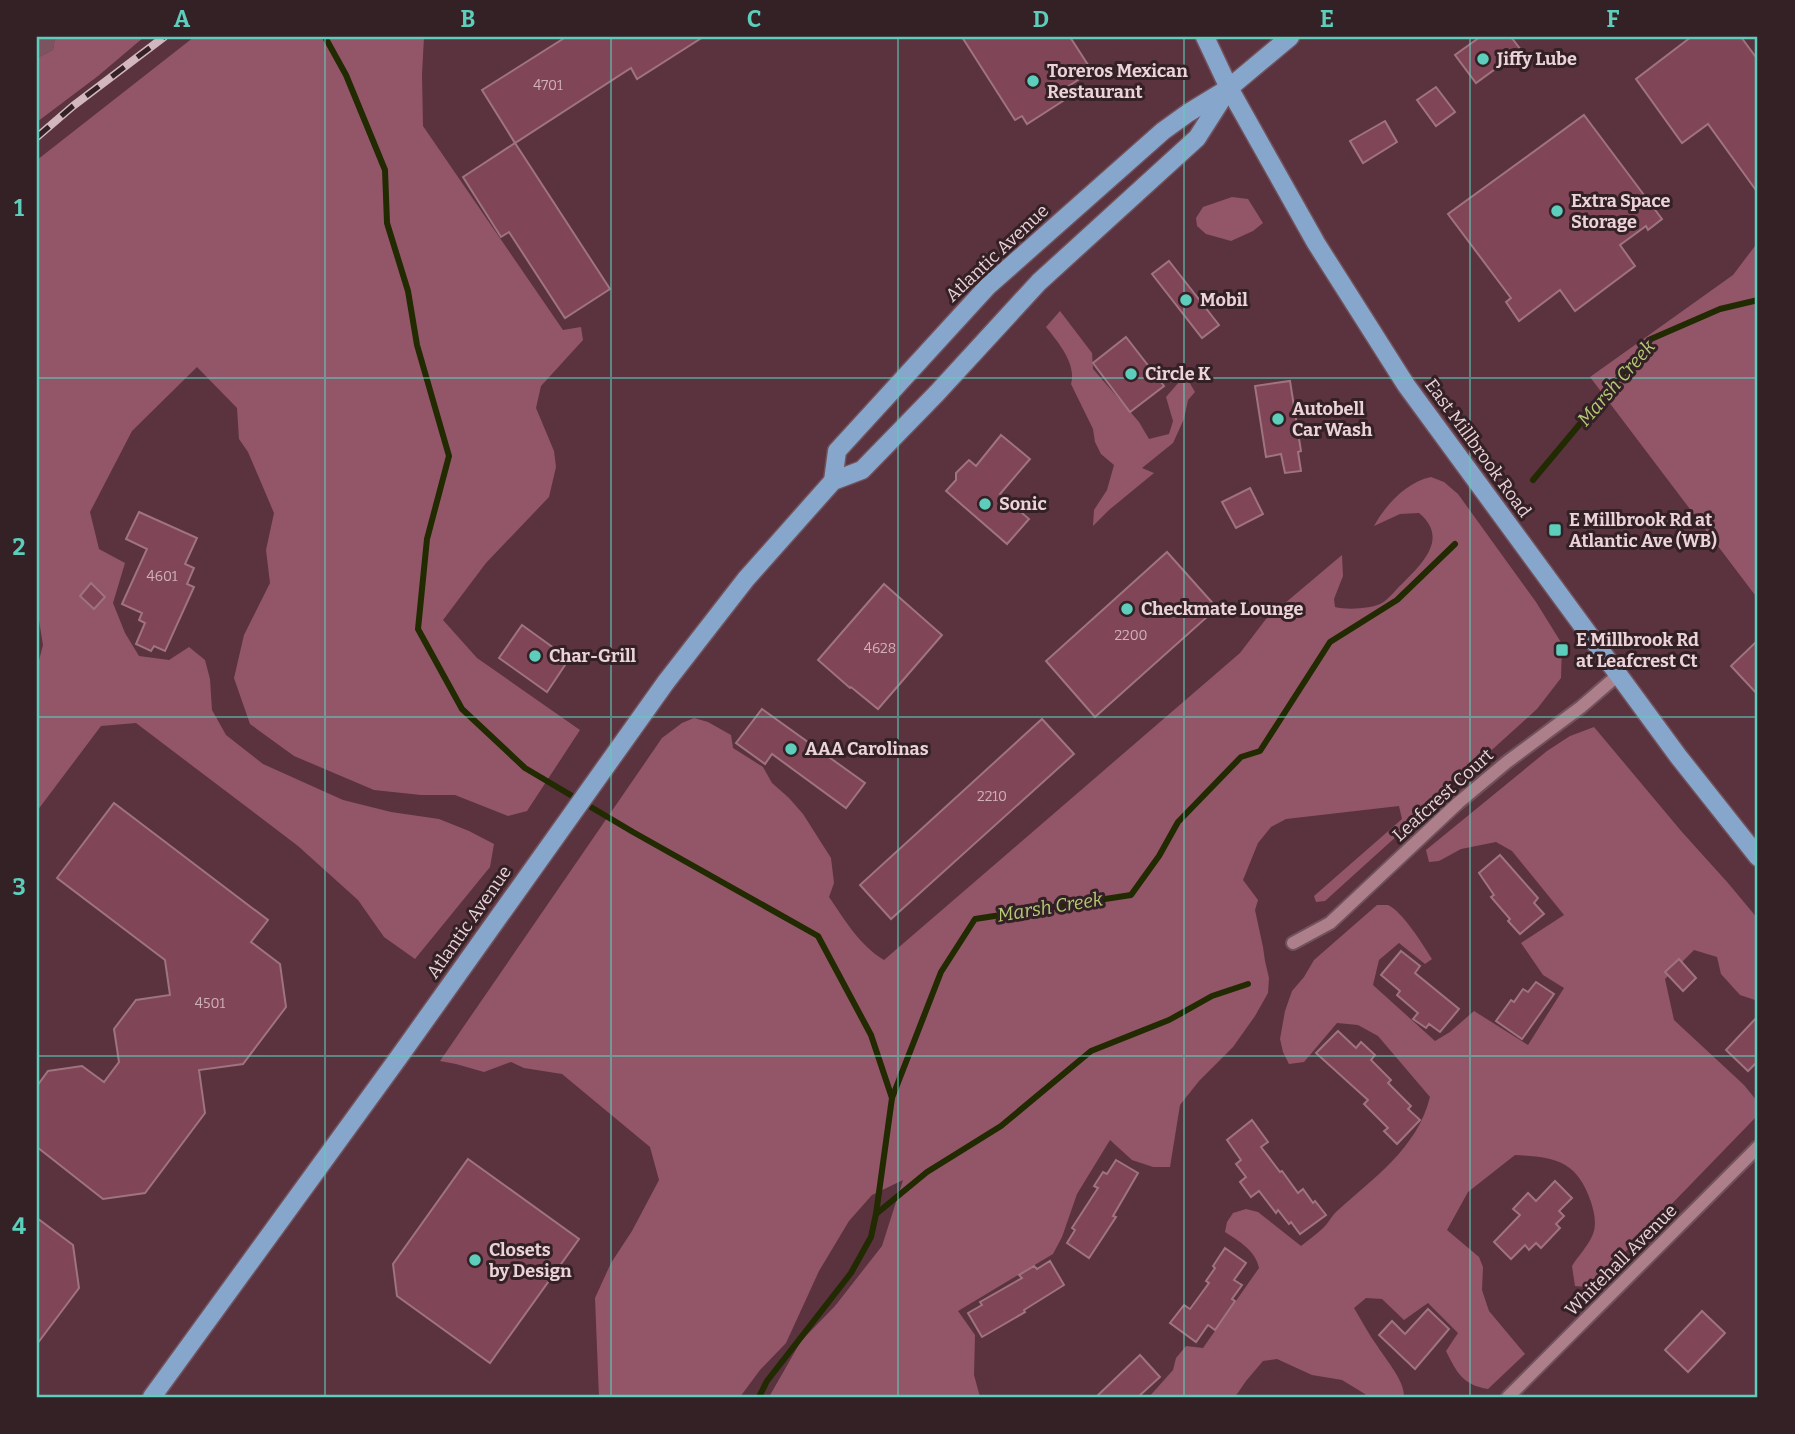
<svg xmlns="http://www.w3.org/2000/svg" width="1795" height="1434" font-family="Bitter,serif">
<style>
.green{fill:#7c5460}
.forest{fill:#935669}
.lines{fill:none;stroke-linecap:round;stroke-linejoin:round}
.stream{stroke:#212a00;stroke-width:6}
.building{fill:#804557;stroke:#9f737f;stroke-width:2}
.minor-casing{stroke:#71525c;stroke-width:16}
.major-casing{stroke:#71525c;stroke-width:21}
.minor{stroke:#ac7f8b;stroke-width:12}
.major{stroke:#87a6cc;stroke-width:18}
.rail-casing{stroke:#d2b7be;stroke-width:8}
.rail{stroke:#332126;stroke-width:5;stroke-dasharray:16;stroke-linecap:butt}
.grid{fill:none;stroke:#5ccebb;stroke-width:2;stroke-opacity:0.55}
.poi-dot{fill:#5ccebb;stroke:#332126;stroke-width:2.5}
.labels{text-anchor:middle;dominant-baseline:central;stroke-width:6;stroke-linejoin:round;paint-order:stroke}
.number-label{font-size:14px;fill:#d0b0b8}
.poi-label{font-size:18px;font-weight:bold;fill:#ebd3d9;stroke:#332126;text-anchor:start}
.street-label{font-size:18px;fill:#ebd3d9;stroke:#332126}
.water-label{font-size:19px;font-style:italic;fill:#b4ca74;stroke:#332126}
.neatline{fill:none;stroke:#5ccebb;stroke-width:2.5}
.grid-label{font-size:23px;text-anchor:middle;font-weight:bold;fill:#5ccebb}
</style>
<rect width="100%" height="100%" fill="#5a333f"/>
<path class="green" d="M37 37H55L53 50 37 58Z"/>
<g class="forest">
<path d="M55 37H144L98 76 37 122V58L53 50Z"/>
<path d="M194 37H424L422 74 423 126 563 330 581 327 583 340 541 386 536 408 554 451 556 467 549 497 486 563 443 620 477 658 580 730 527 811 508 816 455 795H421L374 790 294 756 250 724 234 678 244 635 270 583 266 550 274 513 248 452 239 439 237 408 197 367 132 431 90 512 99 549 125 563 113 603 125 633 139 656 169 660 189 647 205 660 210 679 212 710 226 735 263 764 343 800 391 812 439 819 469 831 494 844 490 867 415 959 384 937 358 900 298 846 136 723 101 726 37 811V668L43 645 37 608V160Z"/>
<path d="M1232 197 1248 199 1263 223 1253 231 1231 241 1206 234 1197 226 1196 218 1203 207Z"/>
<path d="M1758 242V599L1590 377 1733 275Z"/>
<path d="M1060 311 1092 353 1093 369 1139 422 1149 439 1169 434 1173 421 1166 397 1179 382 1188 380 1195 392 1188 400 1184 419 1173 443 1142 468 1154 473 1109 510 1093 526 1094 510 1107 490 1114 465 1101 454 1095 442 1093 429 1071 384C1077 364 1058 342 1046 327Z"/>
<path d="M1431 477 1444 482 1458 494 1536 602 1562 644 1561 678 1537 709 1325 901 1316 902 1314 896 1402 819 1399 806 1286 819 1271 827 1258 843 1243 880 1258 900 1255 910 1263 947 1265 961 1269 978 1268 993 1255 1016 1233 1047 1199 1081 1180 1105 1170 1167H1153L1132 1160 1110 1140 1077 1194 1062 1237 1053 1254 958 1311 975 1335 974 1375 980 1397H769L801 1341 835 1306 882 1246 903 1180 872 1195 849 1221 819 1271 786 1343 760 1370 740 1397H599L595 1298 611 1263 632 1231 659 1180 650 1147 562 1074 524 1068 511 1062 484 1072 456 1064 440 1061 662 738 682 723 694 718 708 722 731 735 733 748 763 767 772 783 789 798 803 814 831 858 834 883 829 897C845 920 859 945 884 960L1240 653 1266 619 1342 555 1343 576 1334 599 1335 607C1346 610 1372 609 1382 603 1389 599 1396 589 1402 584 1423 563 1449 538 1419 513L1400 514 1374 526C1386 504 1407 482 1431 477Z"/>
<path d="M1594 727 1682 832 1728 883 1758 919V1001L1740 995 1721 974 1717 957 1694 950 1665 979 1674 1020 1744 1085 1757 1101 1756 1117 1599 1279 1587 1287 1575 1286 1572 1266C1578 1256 1589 1245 1593 1234 1597 1223 1594 1212 1591 1202 1577 1160 1554 1157 1515 1155L1468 1192 1447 1230 1479 1257 1483 1267 1482 1290 1489 1311 1525 1354 1488 1389C1463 1385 1457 1373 1446 1351L1458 1333 1428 1303 1404 1320 1382 1299 1366 1298 1354 1308C1362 1321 1369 1335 1378 1347 1386 1360 1405 1381 1404 1397H1367L1365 1394 1342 1380 1312 1375 1277 1359 1263 1361 1246 1381 1235 1397H1149L1173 1370 1176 1358 1186 1346 1203 1348 1259 1268C1256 1251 1239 1241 1225 1232L1227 1222 1233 1213 1246 1209 1258 1212 1301 1246C1308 1240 1316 1235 1322 1229 1328 1224 1331 1217 1336 1212 1373 1178 1417 1149 1430 1097L1378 1036 1358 1025 1337 1023 1304 1062 1289 1064 1283 1052 1280 1039 1285 1011 1292 991 1304 977 1314 960 1377 905C1377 905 1388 905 1388 905 1402 911 1424 946 1432 959L1425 964 1399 943 1379 960 1373 985 1435 1041 1450 1032 1474 1011 1528 1045 1564 988 1543 975 1521 943 1564 915 1512 851 1496 842 1461 849 1439 861 1429 862 1426 850 1547 751 1570 736Z"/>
</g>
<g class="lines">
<g class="stream">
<path d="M325 37 346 75 385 170 387 223 408 291 417 345 449 456 427 539 418 629 462 709 525 768 633 832 818 936 871 1035 892 1098"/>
<path d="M1533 480 1651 339 1720 309 1758 300"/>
<path d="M876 1214 927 1172 1001 1126 1091 1051 1169 1020 1212 996 1248 984"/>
<path d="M759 1397 767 1381 851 1273 871 1237 876 1214 892 1098 941 972 975 919 1131 895 1159 856 1178 822 1241 757 1260 751 1330 642 1397 600 1455 544"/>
</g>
</g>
<g class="building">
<path d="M566 37H703L637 79 631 68 515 143 482 90Z"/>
<path d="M962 37H1070L1092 71 1061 91 1066 99 1027 124 1022 116 1015 120Z"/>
<path d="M1480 37H1511L1521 50 1476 83 1455 55Z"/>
<path d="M1691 37H1741L1758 60V193L1708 124 1682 143 1636 79Z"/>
<path d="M1436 87 1455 112 1436 126 1417 100Z"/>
<path d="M1584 115 1662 219 1648 230 1646 226 1620 245 1635 266 1575 311 1560 290 1519 321 1506 302 1511 298 1448 214Z"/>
<path d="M1385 121 1397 142 1363 163 1350 141Z"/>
<path d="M515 143 610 289 565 318 509 232 501 237 463 177Z"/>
<path d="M1169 261 1219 325 1202 338 1152 274Z"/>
<path d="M1126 337 1164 386 1130 412 1093 363Z"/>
<path d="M1290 381 1301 451 1298 452 1301 471 1285 473 1281 454 1266 457 1255 386Z"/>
<path d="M1001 435 1030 459 1000 494 1029 519 1007 544 946 491 956 480V473L969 460 976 466Z"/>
<path d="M1250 488 1263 514 1236 528 1222 502Z"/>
<path d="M139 512 197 538 185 564 194 568 187 584 194 587 165 651 154 646 151 651 136 644 145 623 139 620 142 613 122 604 147 549 126 539Z"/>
<path d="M1167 552 1217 608 1095 717 1046 661Z"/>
<path d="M91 583 105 597 94 609 80 596Z"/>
<path d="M884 584 942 635 878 709 851 687 850 688 818 660Z"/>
<path d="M522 625 569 659 547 692 499 658Z"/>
<path d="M1758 640V695L1731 666Z"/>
<path d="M762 709 865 783 846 808 772 754 765 764 736 743Z"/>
<path d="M1042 719 1074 754 891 919 860 885Z"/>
<path d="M114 803 268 920 251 942 280 964 286 1007 243 1064 199 1070 205 1113 145 1193 103 1199 37 1147V1086L48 1071 82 1066 104 1082 119 1062 114 1029 136 1000 170 995 165 960 57 878Z"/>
<path d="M1500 855 1538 898 1534 903 1544 914 1520 934 1508 921 1510 919 1491 897 1494 895 1479 873Z"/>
<path d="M1401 951 1420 966 1415 973 1459 1009 1440 1032 1429 1024 1426 1028 1413 1019 1418 1013 1397 995 1400 991 1381 975Z"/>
<path d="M1679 959 1696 978 1683 991 1665 972Z"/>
<path d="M1536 982 1554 994 1522 1039 1496 1021 1511 1000 1514 1002 1523 989 1528 992Z"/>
<path d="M1758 1016V1061L1748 1071 1726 1050Z"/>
<path d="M1338 1031 1356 1048 1361 1042 1375 1055 1371 1060 1391 1080 1388 1083 1411 1106 1408 1109 1420 1120 1397 1144 1384 1131 1388 1128 1364 1104 1368 1100 1316 1053Z"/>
<path d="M1252 1120 1268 1142 1261 1147 1280 1172 1282 1171 1298 1193 1303 1189 1313 1203 1315 1201 1326 1215 1300 1234 1291 1222 1289 1224 1278 1210 1276 1213 1259 1191 1251 1197 1240 1182 1246 1177 1236 1164 1241 1160 1227 1140Z"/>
<path d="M468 1159 579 1239 490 1363 397 1296 393 1264Z"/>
<path d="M1116 1160 1138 1173 1113 1216 1116 1217 1089 1258 1067 1243 1075 1230 1072 1228 1098 1188 1094 1186 1103 1172 1107 1174Z"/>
<path d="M1555 1181 1572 1198 1559 1211 1564 1216 1556 1224 1560 1228 1541 1248 1536 1243 1529 1250 1525 1245 1511 1259 1494 1242 1520 1215 1513 1209 1528 1193 1536 1201Z"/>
<path d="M37 1218 73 1245 79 1288 37 1344Z"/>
<path d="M1225 1248 1246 1263 1234 1280 1242 1285 1232 1299 1235 1301 1215 1330 1208 1325 1196 1342 1170 1323 1184 1305 1190 1309 1209 1283 1206 1281 1215 1268 1213 1266Z"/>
<path d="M1050 1261 1064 1285 1024 1310 1025 1312 982 1337 968 1313 982 1305 980 1302 1022 1278 1019 1275 1034 1266 1037 1269Z"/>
<path d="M1428 1309 1449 1329 1415 1369 1379 1335 1392 1321 1405 1334Z"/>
<path d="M1702 1311 1725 1333 1688 1372 1665 1350Z"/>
<path d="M1140 1355 1160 1377 1138 1397H1096Z"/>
</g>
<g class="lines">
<g class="minor-casing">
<g id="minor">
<path d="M1293 943 1330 923 1458 803 1507 762 1581 707 1618 675"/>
<path d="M1508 1397 1758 1147"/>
</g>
</g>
<g class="major-casing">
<g id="major">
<path d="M1205 37 1229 88 1316 243 1406 385 1678 756 1758 857"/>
<path d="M833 481 837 451 988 286 1163 131 1188 113 1229 88 1290 37"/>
<path d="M152 1397 399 1057 666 682 746 579 833 481 862 470 937 393 1039 282 1197 138 1229 88"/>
</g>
</g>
<use href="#minor" class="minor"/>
<use href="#major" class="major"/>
<g class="rail-casing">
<path id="rail" d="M37 137 73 106 164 37"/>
</g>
<use href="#rail" class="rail"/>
</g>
<path class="grid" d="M325 37V1397M611 37V1397M898 37V1397M1184 37V1397M1470 37V1397M37 378H1758M37 717H1758M37 1056H1758"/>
<g class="poi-dot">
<circle cx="1483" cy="59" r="7"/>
<circle cx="1033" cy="81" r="7"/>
<circle cx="1557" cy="211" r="7"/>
<circle cx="1186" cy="300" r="7"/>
<circle cx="1131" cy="374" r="7"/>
<circle cx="1278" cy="419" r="7"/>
<circle cx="985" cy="504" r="7"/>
<rect x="1548" y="523" width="14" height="14" rx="3.5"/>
<circle cx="1127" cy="609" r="7"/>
<rect x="1555" y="643" width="14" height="14" rx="3.5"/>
<circle cx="535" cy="656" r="7"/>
<circle cx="791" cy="749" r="7"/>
<circle cx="475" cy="1260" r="7"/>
</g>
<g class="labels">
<g class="number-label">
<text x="548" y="85">4701</text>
<text x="162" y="576">4601</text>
<text x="1131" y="635">2200</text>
<text x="880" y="648">4628</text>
<text x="992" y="796">2210</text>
<text x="210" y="1003">4501</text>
</g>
<g class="poi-label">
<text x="1497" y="59">Jiffy Lube</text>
<text x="1047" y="71">Toreros Mexican<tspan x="1047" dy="21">Restaurant</tspan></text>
<text x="1571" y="201">Extra Space<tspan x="1571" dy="21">Storage</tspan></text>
<text x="1200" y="300">Mobil</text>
<text x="1145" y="374">Circle K</text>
<text x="1292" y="409">Autobell<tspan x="1292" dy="21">Car Wash</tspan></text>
<text x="999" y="504">Sonic</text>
<text x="1569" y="520">E Millbrook Rd at<tspan x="1569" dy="21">Atlantic Ave (WB)</tspan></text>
<text x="1141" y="609">Checkmate Lounge</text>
<text x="1576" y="640">E Millbrook Rd<tspan x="1576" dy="21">at Leafcrest Ct</tspan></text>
<text x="549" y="656">Char-Grill</text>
<text x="805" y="749">AAA Carolinas</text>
<text x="489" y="1250">Closets<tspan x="489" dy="21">by Design</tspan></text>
</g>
<g class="street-label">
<text transform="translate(997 253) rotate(-43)">Atlantic Avenue</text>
<text transform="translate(1478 448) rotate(54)">East Millbrook Road</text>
<text transform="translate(1443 795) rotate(-42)">Leafcrest Court</text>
<text transform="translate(469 922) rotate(-55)">Atlantic Avenue</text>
<text transform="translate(1621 1260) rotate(-45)">Whitehall Avenue</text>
</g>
<g class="water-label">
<text transform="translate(1616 383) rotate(-49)">Marsh Creek</text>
<text transform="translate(1050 907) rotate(-9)">Marsh Creek</text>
</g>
</g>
<rect width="1795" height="1434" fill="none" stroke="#332126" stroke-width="77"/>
<rect x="38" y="38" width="1718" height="1358" class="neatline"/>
<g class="grid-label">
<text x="182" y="27">A</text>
<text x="468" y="27">B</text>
<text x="754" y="27">C</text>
<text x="1041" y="27">D</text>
<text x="1327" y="27">E</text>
<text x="1613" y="27">F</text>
<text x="19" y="216">1</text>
<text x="19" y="555">2</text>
<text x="19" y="895">3</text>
<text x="19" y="1234">4</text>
</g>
</svg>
